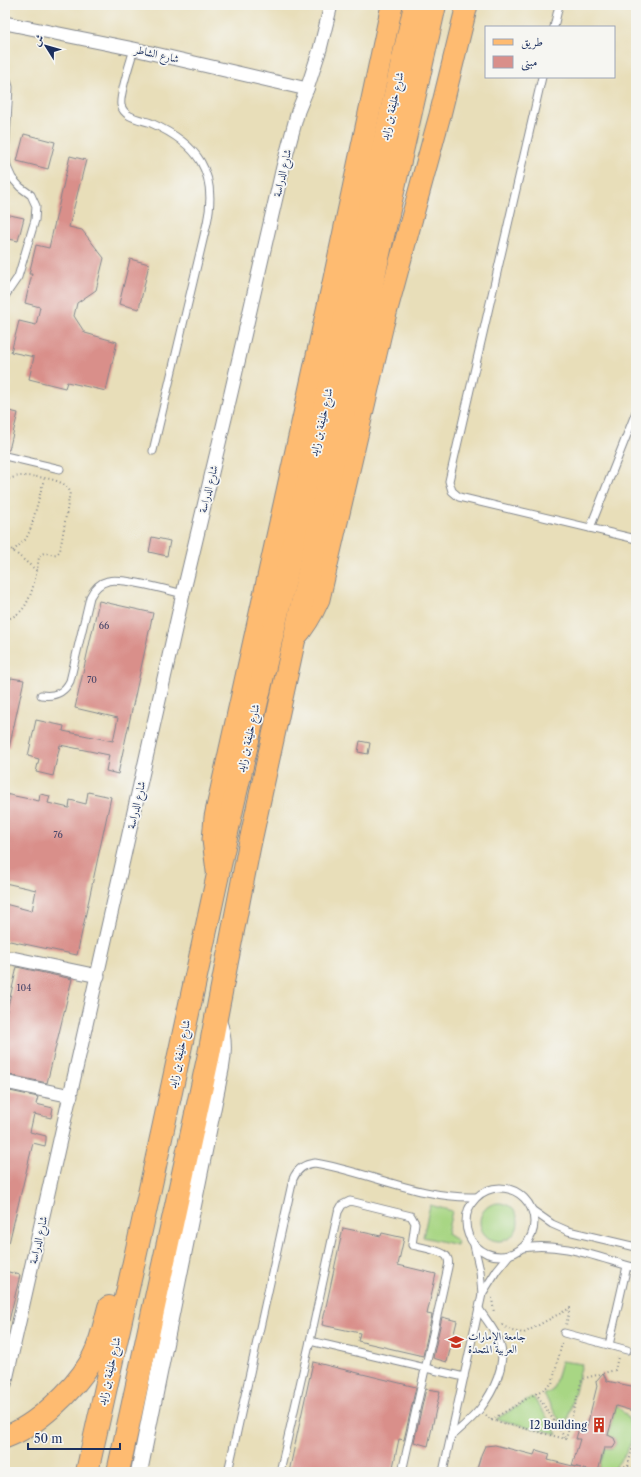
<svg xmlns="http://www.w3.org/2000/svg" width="641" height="1477" font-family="'Libre Caslon Text',Amiri,serif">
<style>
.grass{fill:#a8d684;stroke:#628271}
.building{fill:#d98f8a}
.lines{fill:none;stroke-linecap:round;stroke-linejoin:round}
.service-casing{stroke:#82868c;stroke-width:9}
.minor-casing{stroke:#82868c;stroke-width:15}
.tertiary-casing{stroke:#82868c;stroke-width:18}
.primary-casing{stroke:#82868c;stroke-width:23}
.trunk-casing{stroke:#82868c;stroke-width:24}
.path{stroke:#82868c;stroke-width:2;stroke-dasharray:1 3;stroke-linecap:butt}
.service{stroke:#fff;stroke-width:7}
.minor{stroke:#fff;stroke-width:13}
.tertiary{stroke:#fff;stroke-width:16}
.primary{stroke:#febb71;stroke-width:21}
.trunk{stroke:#febb71;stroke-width:22}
.labels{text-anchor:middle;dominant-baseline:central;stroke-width:3.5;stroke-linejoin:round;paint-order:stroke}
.number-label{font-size:9px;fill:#4a4769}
.street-label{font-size:11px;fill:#1b2f5e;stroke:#f6f6f2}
.poi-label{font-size:11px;fill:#1b2f5e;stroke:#f6f6f2;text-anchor:start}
</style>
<rect width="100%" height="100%" fill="#f6f6f2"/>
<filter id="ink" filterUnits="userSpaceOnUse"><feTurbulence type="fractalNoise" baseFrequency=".025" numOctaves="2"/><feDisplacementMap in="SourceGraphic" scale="8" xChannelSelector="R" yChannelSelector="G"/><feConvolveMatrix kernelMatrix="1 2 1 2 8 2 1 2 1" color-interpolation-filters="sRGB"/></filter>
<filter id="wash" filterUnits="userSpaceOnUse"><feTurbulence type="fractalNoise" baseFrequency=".012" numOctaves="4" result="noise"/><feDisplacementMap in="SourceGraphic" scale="16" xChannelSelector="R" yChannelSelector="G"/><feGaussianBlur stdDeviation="0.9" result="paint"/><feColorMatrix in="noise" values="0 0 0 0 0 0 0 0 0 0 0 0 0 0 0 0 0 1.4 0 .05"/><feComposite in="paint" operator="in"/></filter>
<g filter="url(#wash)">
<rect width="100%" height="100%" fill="#e8deb9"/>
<g class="grass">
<circle cx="499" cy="1222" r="19"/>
<path d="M430 1205 452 1211 447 1234 458 1241 457 1245 423 1237Z"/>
<path d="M561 1361 582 1364 565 1429 544 1395 553 1390Z"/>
<path d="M533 1397 558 1434 496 1419Z"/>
<path d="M616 1406C637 1420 636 1443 620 1461 617 1465 612 1470 608 1472 605 1473 601 1472 598 1472L605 1448C610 1449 614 1449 616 1443L614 1438 608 1436Z"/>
</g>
<g id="blocks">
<g class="building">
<path d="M24 134 55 142 48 169 17 161Z"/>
<path d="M70 156 86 160 69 227 82 230 104 258 96 290 77 303 74 316 85 333 117 342 106 391 67 382 65 388 29 379 34 357 11 352 19 321 36 325 40 307 25 303 32 274H29L36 245 49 248Z"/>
<path d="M5 214 24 218 18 241 5 238Z"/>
<path d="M130 259 149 264 139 309 119 304Z"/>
<path d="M5 410 18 413 9 450H5Z"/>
<path d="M152 537 170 541 167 556 149 552Z"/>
<path d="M99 601 153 613 118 774 106 771 109 755 60 745 53 776 36 772 39 759 28 756 36 720 64 726 63 731 113 741 118 718 75 708Z"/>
<path d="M11 678 24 680 9 748 5 747V707Z"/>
<path d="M360 741 370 743 368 754 358 752Z"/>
<path d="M88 792 111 797 77 955 5 940V904L32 911 36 890 5 883V794L39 801 40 794 50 796 48 803 69 808 70 800 86 804Z"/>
<path d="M17 967 72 979 47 1083 5 1074V1019Z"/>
<path d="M5 1090 38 1097 36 1104 53 1108 51 1118 34 1114 30 1132 46 1136V1140L45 1146 33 1143 9 1243 5 1242Z"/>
<path d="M343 1228 381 1236 382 1233 404 1238 398 1265 436 1274 427 1314 432 1315 423 1356 358 1341 360 1333 322 1325Z"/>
<path d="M5 1271 20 1275 9 1321H5Z"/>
<path d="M442 1317 457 1321 447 1362 433 1358Z"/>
<path d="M313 1362 416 1387 404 1440 399 1439 392 1472H289Z"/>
<path d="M603 1373 607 1381 636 1387V1412L616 1406 608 1435 614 1438 616 1443 613 1448H604L598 1472 583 1469V1472H476L481 1455 485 1446 495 1445 534 1455 536 1450 550 1454 548 1460 581 1468 572 1466 580 1439H576L580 1424 587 1426 597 1386 596 1381Z"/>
<path d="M426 1389 440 1391 428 1446 414 1442Z"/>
</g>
</g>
</g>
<g filter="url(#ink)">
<use href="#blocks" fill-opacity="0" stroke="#82868c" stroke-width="1"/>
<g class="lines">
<g class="service-casing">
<g id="service">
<path d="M554 27 559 5"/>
<path d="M134 49C131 60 119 95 121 105 124 118 140 119 151 123 198 144 218 172 207 223L153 451"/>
<path d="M5 74 9 87 5 154 7 167 12 178 20 187 31 195 36 206 35 220 18 277 5 296"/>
<path d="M542 77 449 481 452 491 459 497 636 539"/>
<path d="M5 456 60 469"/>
<path d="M590 528 636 412"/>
<path d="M41 695C55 697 64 693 70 681L90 597C94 589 99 583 108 581 122 577 167 590 183 594"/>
<circle cx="500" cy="1222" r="34"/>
<path d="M532 1210 552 1224 568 1231 636 1247"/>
<path d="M474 1245 480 1271 482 1294"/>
<path d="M522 1248C561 1241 599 1258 636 1268"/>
<path d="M564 1333 627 1350"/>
<path d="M310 1341 464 1377"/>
<path d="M609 1345 627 1266"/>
<path d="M451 1437C461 1428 472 1419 480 1409 493 1392 507 1365 500 1343 496 1331 486 1320 479 1309"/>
<path d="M228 1472 293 1179C297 1169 304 1164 315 1163 369 1172 420 1199 476 1197"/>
<path d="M280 1472 310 1341 338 1212 342 1205 350 1201 411 1216 415 1223 412 1245C420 1247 444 1251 447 1257 449 1260 449 1263 448 1267L402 1472"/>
<path d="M443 1472 482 1294 497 1270 510 1254"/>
</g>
</g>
<g class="minor-casing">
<g id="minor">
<path d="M5 23 134 49 307 89"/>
<path d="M5 958H12L98 976"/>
<path d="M5 1082 71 1096"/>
<path d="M5 1384 183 594 231 393 283 167 298 111 307 89 320 49 331 5"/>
</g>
</g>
<g class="tertiary-casing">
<path id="tertiary" d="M139 1472 221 1067C224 1051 224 1036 218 1021"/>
</g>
<g class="primary-casing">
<g id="primary">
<path d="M294 639C305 627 312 615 319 599L383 324 440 115 467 5"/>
<path d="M217 871 213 840 215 817 333 283 392 5"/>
</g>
</g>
<g class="trunk-casing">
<g id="trunk">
<path d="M5 1437C35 1427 74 1390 90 1363 100 1346 104 1326 109 1307"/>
<path d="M87 1472 142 1226 233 805 327 398 415 5"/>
<path d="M118 1472 209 1054 249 848 349 387 435 5"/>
</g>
</g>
<g class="path">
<path d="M5 480C10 479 16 476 21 476 34 476 66 478 70 492L60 551 57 554C50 556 44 549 39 557 37 572 32 600 21 611 17 615 11 618 5 620"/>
<path d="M5 544 37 571"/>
<path d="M13 551 26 539 31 528 44 479"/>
<path d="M492 1298 494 1313"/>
<path d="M502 1325 512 1331 524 1333 570 1308 566 1325"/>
<path d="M536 1393 565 1438"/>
<path d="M486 1415 491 1420 566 1439 582 1379 615 1370 618 1357"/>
<path d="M491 1420 552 1384 562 1343"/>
<path d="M628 1466 636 1434"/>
<path d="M614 1472C620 1465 629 1464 636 1470"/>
</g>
<use href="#service" class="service"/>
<use href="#minor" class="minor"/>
<use href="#tertiary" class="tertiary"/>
<use href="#primary" class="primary"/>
<use href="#trunk" class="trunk"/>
</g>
</g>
<defs>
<g id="university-bare" transform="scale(1.2)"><path d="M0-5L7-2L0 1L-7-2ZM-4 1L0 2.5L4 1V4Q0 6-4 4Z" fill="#c8321e" stroke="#f6f6f2" stroke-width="2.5" paint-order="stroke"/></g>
<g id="building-bare" transform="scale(1.2)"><path d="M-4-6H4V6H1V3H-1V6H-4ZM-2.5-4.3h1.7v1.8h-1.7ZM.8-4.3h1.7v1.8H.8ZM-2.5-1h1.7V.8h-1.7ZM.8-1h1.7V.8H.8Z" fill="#c8321e" stroke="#f6f6f2" stroke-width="2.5" paint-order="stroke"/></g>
</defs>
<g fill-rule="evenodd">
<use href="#university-bare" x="456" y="1342"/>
<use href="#building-bare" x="599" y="1425"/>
</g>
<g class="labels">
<g class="number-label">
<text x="104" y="625">66</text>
<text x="92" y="679">70</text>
<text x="58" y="834">76</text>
<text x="24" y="987">104</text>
</g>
<g class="street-label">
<text transform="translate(157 54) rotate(13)">شارع الشاطر</text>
<text transform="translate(392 106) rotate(-77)">شارع خليفة بن زايد</text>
<text transform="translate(282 173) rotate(-77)">شارع الدراسة</text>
<text transform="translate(321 422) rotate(-77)">شارع خليفة بن زايد</text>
<text transform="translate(208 489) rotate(-76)">شارع الدراسة</text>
<text transform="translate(248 738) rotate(-77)">شارع خليفة بن زايد</text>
<text transform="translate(136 805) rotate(-77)">شارع الدراسة</text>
<text transform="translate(179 1054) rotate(-78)">شارع خليفة بن زايد</text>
<text transform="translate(38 1240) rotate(-77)">شارع الدراسة</text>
<text transform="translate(109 1371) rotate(-77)">شارع خليفة بن زايد</text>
</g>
<g class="poi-label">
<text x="468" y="1336">جامعة الإمارات<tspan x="468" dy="13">العربية المتحدة</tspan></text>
<text x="587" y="1425" text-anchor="end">I2 Building</text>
</g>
</g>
<rect width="641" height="1477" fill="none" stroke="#f6f6f2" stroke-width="20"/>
<rect x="485" y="26" width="130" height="52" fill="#f6f6f2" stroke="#9ea6b7"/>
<rect x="493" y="39" width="20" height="6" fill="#febb71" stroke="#9ea6b7"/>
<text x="521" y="46" font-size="12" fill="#1b2f5e">طريق</text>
<rect x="493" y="56" width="20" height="12" fill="#d98f8a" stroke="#9ea6b7"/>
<text x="521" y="66" font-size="12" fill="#1b2f5e">مبنى</text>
<g transform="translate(46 46) rotate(307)" stroke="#f6f6f2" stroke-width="3" paint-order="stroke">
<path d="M0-3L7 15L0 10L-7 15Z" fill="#1b2f5e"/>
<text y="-6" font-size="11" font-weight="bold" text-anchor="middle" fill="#1b2f5e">ش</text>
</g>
<path d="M28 1443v6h92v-6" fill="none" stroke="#1b2f5e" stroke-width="2"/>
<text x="34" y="1443" font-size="12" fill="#1b2f5e" stroke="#f6f6f2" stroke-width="3" paint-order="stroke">50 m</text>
</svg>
